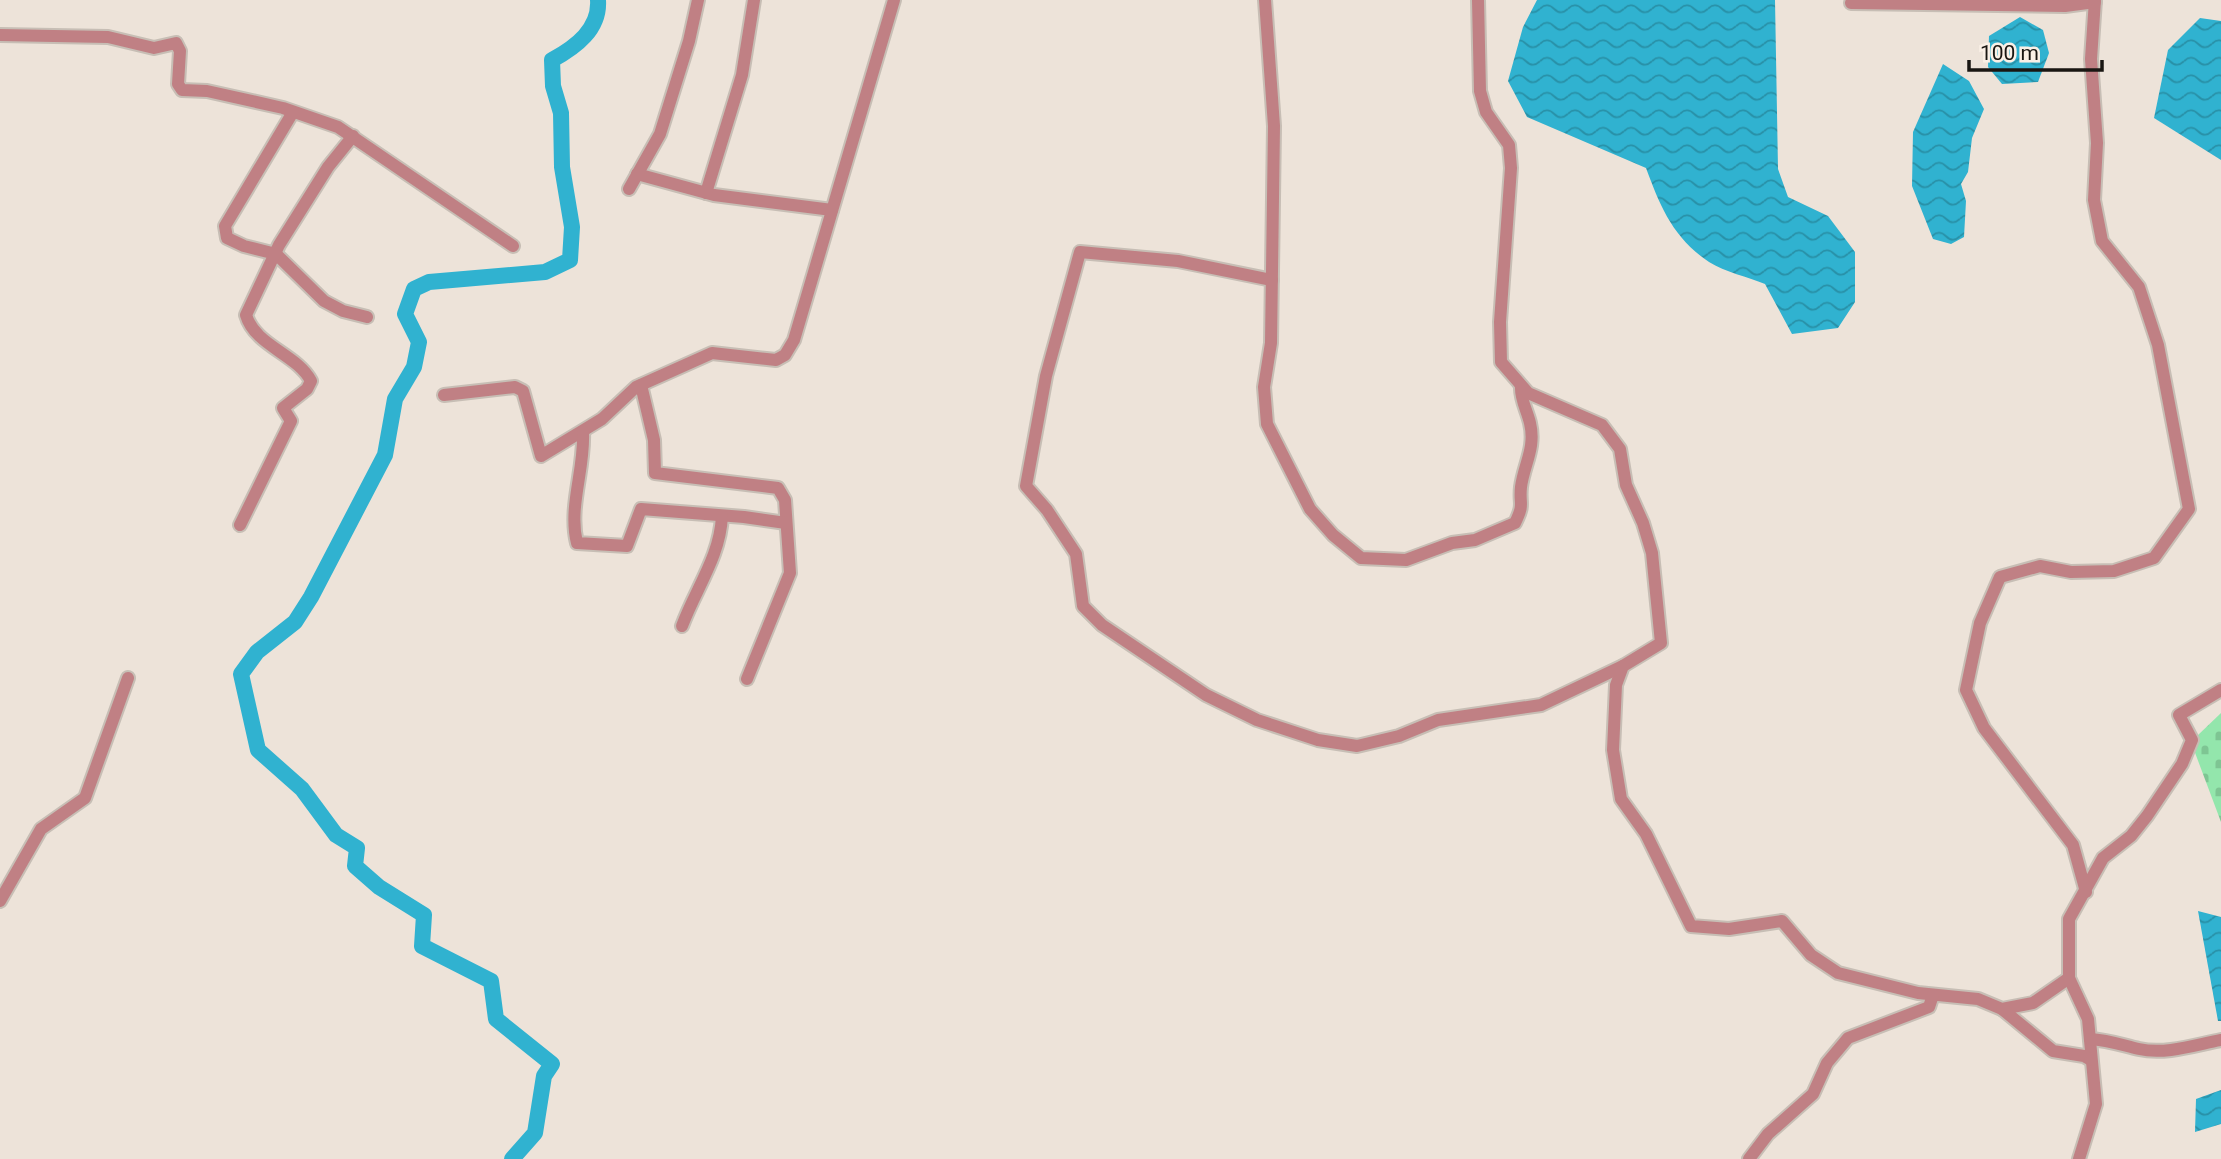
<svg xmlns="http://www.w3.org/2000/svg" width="2221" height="1159" font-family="Roboto,sans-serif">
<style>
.cemetery{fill:url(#cemetery-stones)}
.water{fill:url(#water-waves)}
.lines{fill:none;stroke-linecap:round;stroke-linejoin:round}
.river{stroke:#30b2d0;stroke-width:16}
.minor-casing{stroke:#c7beb5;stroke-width:16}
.minor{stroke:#c08084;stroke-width:12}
</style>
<defs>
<pattern id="cemetery-stones" width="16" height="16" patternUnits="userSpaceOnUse" patternTransform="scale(1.75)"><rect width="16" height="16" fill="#93e6ac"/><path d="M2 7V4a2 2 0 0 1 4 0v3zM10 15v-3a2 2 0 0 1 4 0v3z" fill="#7ec593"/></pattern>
<pattern id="water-waves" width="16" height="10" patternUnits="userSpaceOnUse" patternTransform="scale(1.75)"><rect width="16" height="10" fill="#30b2d0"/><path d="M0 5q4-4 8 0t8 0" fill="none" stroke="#2890a7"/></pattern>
</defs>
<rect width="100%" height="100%" fill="#ede3d9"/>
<path class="cemetery" d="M2221 713V822L2194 750 2197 736Z"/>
<g class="water">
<path d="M1537 0H1775L1778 169 1788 197 1828 216 1855 252V302L1838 328 1792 334 1765 284C1748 277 1725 272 1709 262 1673 238 1660 206 1646 168L1527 117 1508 81 1523 27Z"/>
<path d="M2020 17 2043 30 2049 53 2038 82 2002 84 1988 67 1989 36Z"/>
<path d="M2200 18 2221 21V160L2154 118 2168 50Z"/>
<path d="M1943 64 1969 81 1984 109 1972 138 1968 172 1961 184 1966 201 1964 237 1951 244 1933 239 1912 186 1913 132Z"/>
<path d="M2198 911 2221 917V1021H2218Z"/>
<path d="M2221 1090V1124L2195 1132 2196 1099Z"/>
</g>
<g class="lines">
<path class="river" d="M512 1159 535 1133 544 1076 552 1064 496 1019 491 981 422 946 424 915 379 887 355 866 357 848 336 835 302 789 258 750 241 674 257 652 295 622 311 597 385 455 395 399 414 367 419 342 405 314 414 289 429 282 545 272 570 260 572 227 562 167 561 113 553 86 552 60C576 47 600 29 598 0"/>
<g class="minor-casing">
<g id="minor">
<path d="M1265 0 1274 126 1271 343 1264 387 1267 424 1310 509 1333 535 1361 558 1406 560 1452 543 1475 540 1515 523C1525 503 1519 505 1521 487 1524 464 1536 448 1530 423 1527 410 1520 399 1521 386"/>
<path d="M1478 0 1480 91 1486 112 1509 145 1511 168 1500 322 1501 362 1528 393 1602 425 1620 449 1626 485 1643 523 1652 553 1661 643 1623 666 1616 685 1613 750 1621 799 1646 834 1691 926 1729 929 1782 921 1811 955 1838 973 1918 993 1978 999 2002 1009 2033 1003 2069 978V919L2103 858 2131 836 2147 816 2182 764 2192 740 2179 715 2221 690"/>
<path d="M1851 3 2065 6 2095 2"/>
<path d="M0 35 108 37 154 48 176 43 180 51 178 84 182 90 207 91 283 108 338 127 513 246"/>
<path d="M293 112 225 226 227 238 244 246 276 254 324 301 343 311 367 317"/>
<path d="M637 174 714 195 832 210"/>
<path d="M629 189 660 134 689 41 698 0"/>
<path d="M706 193 742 75 754 0"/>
<path d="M1272 280 1178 261 1080 252 1046 376 1026 486 1047 510 1076 554 1083 606 1102 625 1206 695 1257 720 1318 740 1357 746 1399 736 1438 720 1541 705 1623 666"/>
<path d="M641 385 654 440 655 473 778 488 785 500 790 573 747 679"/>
<path d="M444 395 515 387 523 391 541 456 602 419 636 387 712 353 776 360 785 355 794 340 894 0"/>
<path d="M583 432C585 469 568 507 577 543L627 546 641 509 744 517 786 523"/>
<path d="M240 525 291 421 283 408 307 389 311 381C297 354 255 346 246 315L279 245 328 167 353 136"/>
<path d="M682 626C696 588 720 557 722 516"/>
<path d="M2086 892 2073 845 1984 728 1966 690 1980 623 2000 577 2040 566 2071 572 2114 571 2154 558 2189 509 2158 345 2139 287 2102 241 2094 200 2097 143 2091 59 2095 0"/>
<path d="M0 901 41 829 85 798 128 678"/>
<path d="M2069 978 2088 1019 2096 1104 2079 1159"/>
<path d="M2002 1009 2053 1051 2084 1056 2091 1060"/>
<path d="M2090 1039C2108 1040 2122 1045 2139 1049 2165 1055 2195 1045 2221 1040"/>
<path d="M1749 1159 1768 1134 1813 1094 1827 1063 1848 1038 1929 1007 1933 995"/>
</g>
</g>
<use href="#minor" class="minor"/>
</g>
<path d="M1969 60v10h133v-10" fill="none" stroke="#191612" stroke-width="3.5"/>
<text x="1980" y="60" font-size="21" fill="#191612" stroke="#faf0e6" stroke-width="5" paint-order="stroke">100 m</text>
</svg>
